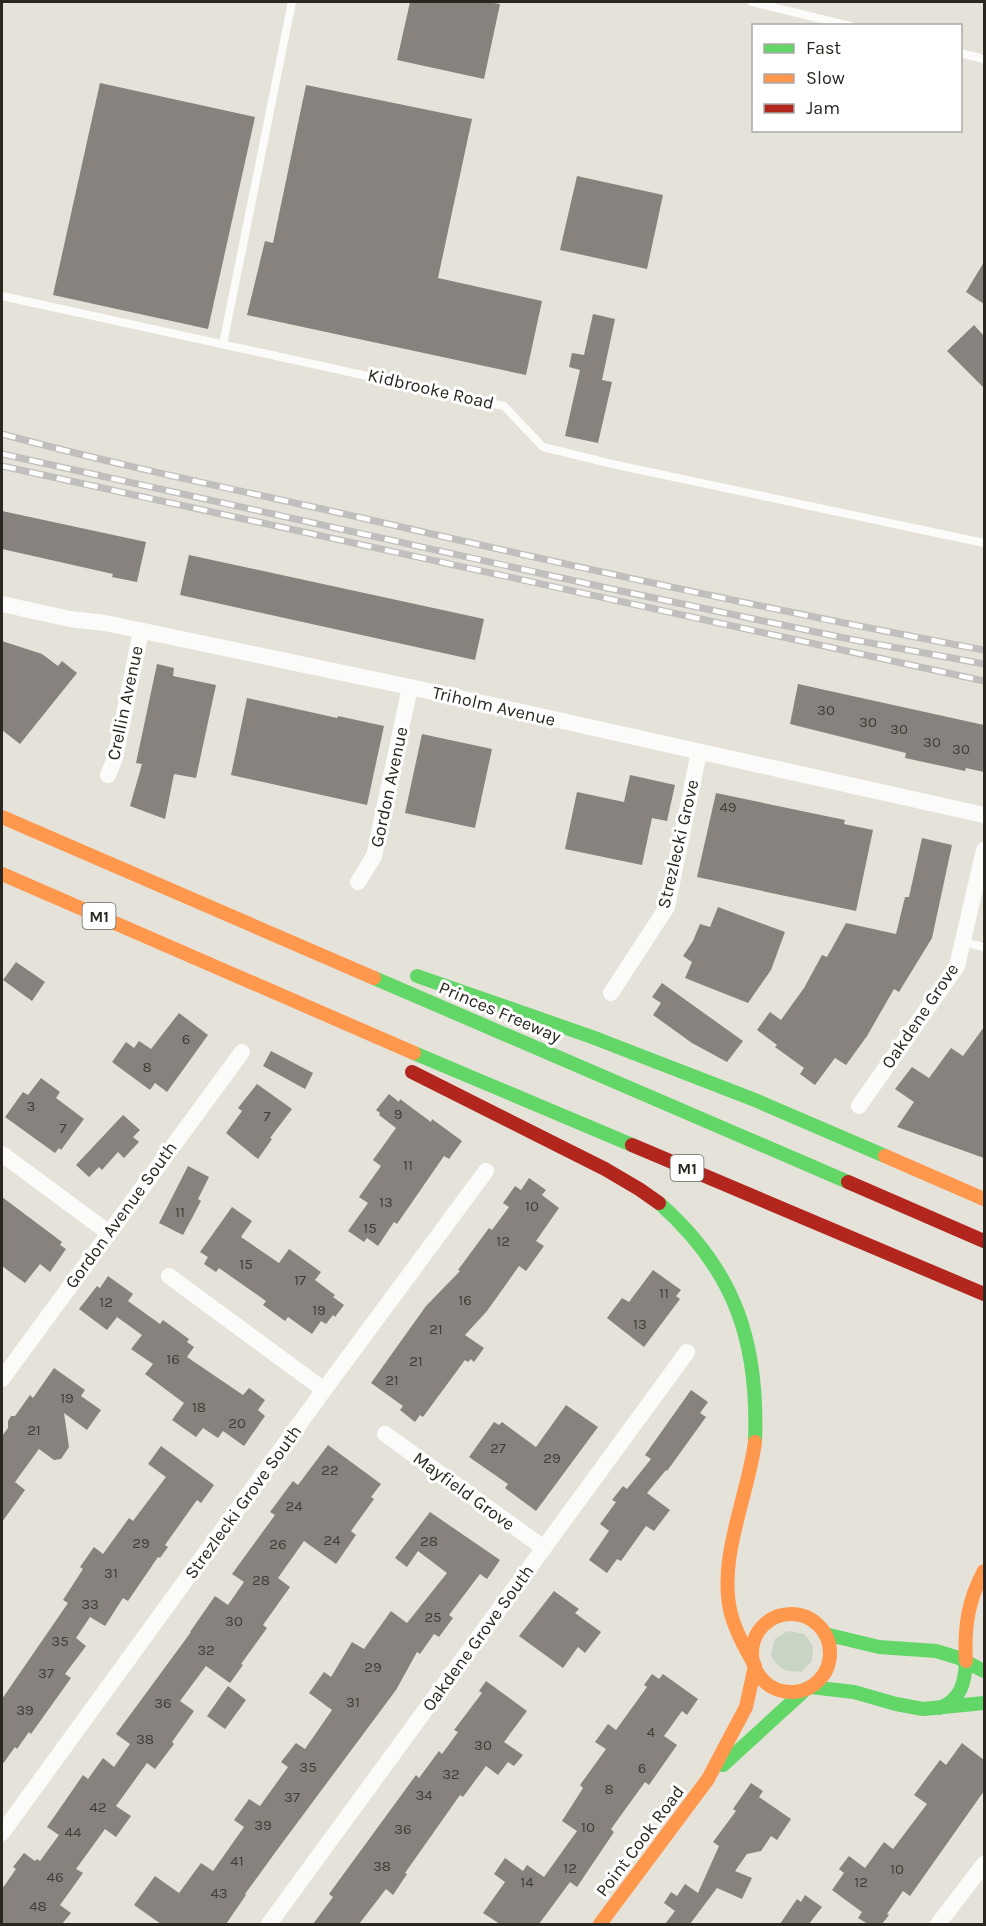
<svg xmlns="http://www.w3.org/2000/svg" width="986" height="1926" font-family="Karla,sans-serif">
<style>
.green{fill:#c8d4c4}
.building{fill:#87827d}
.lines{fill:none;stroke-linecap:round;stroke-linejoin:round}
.lane{stroke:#fbfbf9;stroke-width:8}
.street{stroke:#fbfbf9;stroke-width:16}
.fast{stroke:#63d668;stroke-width:14}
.slow{stroke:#ff974d;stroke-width:14}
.jam{stroke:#b3261e;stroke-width:14}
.rail-casing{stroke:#c0bfbd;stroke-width:7}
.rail{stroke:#fff;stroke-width:4.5;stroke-dasharray:14;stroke-linecap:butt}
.labels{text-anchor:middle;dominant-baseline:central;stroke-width:6;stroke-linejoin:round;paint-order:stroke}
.number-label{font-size:15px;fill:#403e37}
.shield{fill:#fff;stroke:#696863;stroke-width:1.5}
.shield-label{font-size:16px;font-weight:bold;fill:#292720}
.street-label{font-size:18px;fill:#292720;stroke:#fff}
</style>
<rect width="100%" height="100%" fill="#e5e2d9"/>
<path class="green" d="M788 1631 804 1634 813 1646 812 1661 801 1672C784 1671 779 1670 771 1655L775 1639Z"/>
<g class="building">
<path d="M410 2H488L500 4 484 79 397 60Z"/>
<path d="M100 83 255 117 208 329 53 295Z"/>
<path d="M306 85 472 119 438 278 542 301 526 375 247 315 265 241 273 243Z"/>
<path d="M577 176 663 195 647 269 560 250Z"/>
<path d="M984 262V304L966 292Z"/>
<path d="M593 314 615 319 602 380 612 382 598 443 565 436 580 370 569 367 572 353 584 355Z"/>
<path d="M974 325 984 336V388L947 351Z"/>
<path d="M2 511 146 542 137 582 112 577 113 574 2 549Z"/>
<path d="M189 555 484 619 475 660 180 595Z"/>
<path d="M2 641 42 654 58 666 62 661 77 673 20 744 2 730Z"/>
<path d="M157 664 174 668 173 676 216 685 196 778 174 774 165 819 130 806 142 764 136 763Z"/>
<path d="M798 684 984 725V772L966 768 965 771 905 758 906 753 790 724Z"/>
<path d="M247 698 337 718 338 716 384 726 367 805 231 775Z"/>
<path d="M422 734 492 749 475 828 405 813Z"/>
<path d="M630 775 675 785 667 821 652 818 642 865 565 849 577 792 624 802Z"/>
<path d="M716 793 845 820 844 824 873 830 856 911 697 877Z"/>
<path d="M922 838 952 845 932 938 899 992 894 989 867 1036 846 1065 835 1058 815 1085 800 1074 804 1068 775 1047 777 1045 757 1030 770 1012 781 1020 804 988 822 955 827 957 846 923 896 934 905 897H909Z"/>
<path d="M718 907 785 932 771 970 748 1003 685 978 692 962 683 956 693 941 700 924 710 927Z"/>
<path d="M16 962 45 982 32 1001 3 980Z"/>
<path d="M662 983 743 1041 727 1062 692 1043 653 1015 661 1003 652 997Z"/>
<path d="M179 1013 208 1035 167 1092 155 1083 150 1090 112 1062 126 1042 134 1048 139 1041 151 1049Z"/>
<path d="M984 1027V1158L897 1127 914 1102 895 1089 912 1067 929 1078 951 1048 963 1056Z"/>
<path d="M271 1051 313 1073 305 1089 263 1066Z"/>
<path d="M41 1078 60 1092 56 1098 84 1119 61 1150 59 1148 55 1153 5 1117 23 1092 28 1095Z"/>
<path d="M257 1084 292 1109 270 1138 272 1139 258 1159 226 1133 242 1111 238 1108Z"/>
<path d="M389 1094 399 1102 400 1099 431 1122 432 1119 462 1141 449 1159 444 1156 397 1224 394 1222 378 1246 367 1238 364 1242 348 1231 368 1203 359 1197 381 1166 373 1160 396 1128 379 1115 380 1113 376 1110Z"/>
<path d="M123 1115 140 1130 133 1137 139 1142 124 1158 118 1152 102 1170 99 1167 89 1177 76 1165Z"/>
<path d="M188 1166 209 1177 198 1199 201 1201 183 1235 159 1223Z"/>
<path d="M529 1178 546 1190 542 1195 559 1208 536 1241 544 1246 526 1271 519 1266 487 1311 465 1335 484 1348 474 1362 471 1359 468 1362 465 1360 423 1417 420 1415 415 1422 400 1410 403 1406 371 1383 426 1306 460 1271 458 1270 489 1228 492 1230 509 1207 503 1203 515 1186 521 1190Z"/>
<path d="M2 1197 62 1242 60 1245 66 1249 50 1272 40 1264 25 1283 2 1266Z"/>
<path d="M232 1207 252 1221 241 1237 279 1263 289 1249 321 1272 315 1280 335 1295 333 1297 344 1305 335 1317 333 1315 326 1324 321 1321 312 1334 288 1317 285 1321 263 1305 266 1301 219 1268 216 1272 204 1264 208 1257 200 1252Z"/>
<path d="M653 1270 681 1290 676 1296 680 1299 644 1347 607 1318 622 1298 629 1302Z"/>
<path d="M108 1276 133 1294 128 1301 160 1324 163 1320 189 1339 187 1342 194 1347 187 1357 243 1395 249 1388 265 1400 258 1410 265 1416 244 1446 223 1431 218 1438 203 1428 196 1437 172 1420 184 1403 145 1374 153 1364 131 1349 142 1335 117 1317 107 1330 79 1309 97 1286 100 1288Z"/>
<path d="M54 1368 85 1390 81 1396 101 1410 87 1430 64 1413 69 1447 61 1459 54 1460 39 1449 15 1482 25 1490 2 1522V1436L8 1428V1421L11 1416H15L30 1395 33 1398Z"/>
<path d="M691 1390 708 1402 700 1413 706 1417 667 1471 666 1470 647 1493 670 1510 654 1531 646 1526 621 1561 617 1559 607 1573 589 1560 609 1531 600 1524 616 1502 612 1500 623 1486 627 1489 651 1459 645 1455Z"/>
<path d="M566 1405 598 1427 536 1511 505 1488 508 1484 469 1457 494 1422 499 1425 502 1422 536 1447Z"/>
<path d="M328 1445 381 1484 371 1497 374 1499 351 1531 356 1535 336 1564 304 1541 278 1578 290 1587 263 1625 267 1628 241 1664 243 1665 230 1683 206 1666 180 1701 194 1711 172 1742 174 1744 155 1769 147 1763 116 1806 131 1816 116 1837 105 1829 76 1869 83 1873 60 1905 71 1913 62 1924H2V1889L16 1869 13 1867 24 1853 35 1861 37 1859 40 1861 59 1835 47 1827 83 1775 88 1779 103 1758 114 1767 130 1744 116 1734 191 1632H190L215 1596 228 1605 244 1582 232 1574 275 1515 270 1512 293 1481 298 1485Z"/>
<path d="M161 1446 214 1485 201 1503 197 1500 165 1545 168 1547 160 1558 158 1557 128 1601 123 1598 105 1626 90 1617 76 1638 86 1646 65 1674 71 1678 31 1734 29 1732 17 1749 15 1747 2 1765V1699L68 1603 63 1600 83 1569 80 1567 94 1547 103 1554 129 1518 133 1521 166 1477 148 1464Z"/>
<path d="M430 1512 500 1560 487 1579 480 1574 449 1615 453 1618 439 1637 434 1634 420 1654 417 1652 396 1690 277 1850 245 1894 246 1895 226 1924H161L134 1905 155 1876 179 1893 201 1863 213 1871 244 1827 234 1820 249 1799 260 1806 288 1767 281 1762 296 1743 305 1749 332 1710 309 1693 324 1672 331 1677 352 1642 364 1649 391 1611 407 1623 447 1573 418 1551 407 1567 395 1558Z"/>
<path d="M554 1591 579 1609 575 1613 601 1632 585 1653 578 1647 563 1668 519 1636Z"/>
<path d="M652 1674 659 1679 663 1674 698 1699 687 1715 682 1711 664 1736 677 1745 649 1785 645 1782 611 1829 614 1832 577 1887 570 1882 539 1924H500L483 1913 505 1882 494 1874 505 1858 523 1871 527 1865 544 1877 577 1831 562 1821 583 1788 580 1785 606 1749 595 1742 608 1724 616 1730 647 1687 644 1685Z"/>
<path d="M486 1681 527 1711 504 1742 523 1755 514 1766 508 1762 498 1775 486 1766 463 1797 460 1795 405 1873 407 1874 393 1895 386 1889 359 1924H313L333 1897 329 1894 416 1775 419 1778 439 1751 442 1754 458 1732 454 1730 482 1693 479 1691Z"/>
<path d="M228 1686 246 1700 225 1729 207 1716Z"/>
<path d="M962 1743 984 1760V1791L910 1896 903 1891 887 1914 889 1915 882 1924H868L858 1918 862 1912 832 1890 844 1873 839 1869 849 1856 865 1868 884 1842 893 1849 927 1804 914 1795 940 1760 946 1765Z"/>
<path d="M751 1783 763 1791 759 1797 791 1819 777 1840 771 1836 761 1851 747 1854 735 1871 752 1878 742 1899 717 1888 690 1924H665L675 1911 664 1903 671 1892 677 1896 685 1884 698 1893 719 1846 713 1842 736 1811 733 1809Z"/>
<path d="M805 1895 822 1907 809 1924H780L797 1899 801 1902Z"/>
</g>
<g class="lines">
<g class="lane">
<path d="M752 2 850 26"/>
<path d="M960 53 984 59"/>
<path d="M2 296 504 406 543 447 612 464 984 543"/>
<path d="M223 344 292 2"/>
<path d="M963 942 984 947"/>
</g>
<g class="street">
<path d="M2 604 70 619 105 623 410 687 984 815"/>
<path d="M108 775 115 758 141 631"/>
<path d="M358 882 374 856 410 687"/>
<path d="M611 993 667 907 699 752"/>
<path d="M859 1106 957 966 984 850"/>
<path d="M2 1154 109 1233"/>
<path d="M169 1276 324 1390"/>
<path d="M2 1379 242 1052"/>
<path d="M385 1434 544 1548"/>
<path d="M2 1833 324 1390 486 1171"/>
<path d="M269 1924 687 1352"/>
<path d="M938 1924 984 1864"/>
</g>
<g class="fast">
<path d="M417 976 592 1037 755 1100 885 1156"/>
<path d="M374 978 848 1182"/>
<path d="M414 1053 632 1145"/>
<path d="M659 1203C735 1270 759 1342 755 1442"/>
<path d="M825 1634 879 1647 936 1651 959 1658 984 1671"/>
<path d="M810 1687 854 1692 896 1704 923 1709 984 1703"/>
<path d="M939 1708C961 1700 965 1683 966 1661"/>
<path d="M723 1765 806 1689"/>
</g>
<g class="slow">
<path d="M2 817 374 978"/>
<path d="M2 874 414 1053"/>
<path d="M885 1156 984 1199"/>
<circle cx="791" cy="1653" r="39"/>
<path d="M966 1661C964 1628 968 1600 984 1571"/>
<path d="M754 1664C745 1648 736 1632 731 1614 717 1560 748 1496 755 1442"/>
<path d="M600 1924 708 1779 746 1707 755 1666"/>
</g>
<g class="jam">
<path d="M412 1072 605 1169 639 1189 659 1203"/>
<path d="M632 1145 984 1294"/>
<path d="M848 1182 984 1241"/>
</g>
<g class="rail-casing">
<g id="rail">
<path d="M2 434C123 467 248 492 371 520 575 567 779 612 984 650"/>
<path d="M2 454 607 588 849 639 984 664"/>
<path d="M2 466 984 681"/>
</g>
</g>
<use href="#rail" class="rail"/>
</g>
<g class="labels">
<g class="number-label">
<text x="826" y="710">30</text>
<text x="868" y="722">30</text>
<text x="899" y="729">30</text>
<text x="932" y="742">30</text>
<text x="961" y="749">30</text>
<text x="728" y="807">49</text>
<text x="186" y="1039">6</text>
<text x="147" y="1067">8</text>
<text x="31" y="1106">3</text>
<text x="398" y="1114">9</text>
<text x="267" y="1116">7</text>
<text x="63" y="1128">7</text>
<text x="408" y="1165">11</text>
<text x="386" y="1202">13</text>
<text x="532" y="1206">10</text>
<text x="180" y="1212">11</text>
<text x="370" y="1228">15</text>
<text x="503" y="1241">12</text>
<text x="246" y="1264">15</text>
<text x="300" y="1280">17</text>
<text x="664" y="1293">11</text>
<text x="465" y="1300">16</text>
<text x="106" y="1302">12</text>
<text x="319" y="1310">19</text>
<text x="640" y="1324">13</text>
<text x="436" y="1329">21</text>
<text x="173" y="1359">16</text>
<text x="416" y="1361">21</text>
<text x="392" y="1380">21</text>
<text x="67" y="1398">19</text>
<text x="199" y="1407">18</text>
<text x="237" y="1423">20</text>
<text x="34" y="1430">21</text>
<text x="498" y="1448">27</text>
<text x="552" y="1458">29</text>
<text x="330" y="1470">22</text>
<text x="294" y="1506">24</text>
<text x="332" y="1540">24</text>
<text x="429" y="1541">28</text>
<text x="141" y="1543">29</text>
<text x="278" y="1544">26</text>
<text x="111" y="1573">31</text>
<text x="261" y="1580">28</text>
<text x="90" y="1604">33</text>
<text x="433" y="1617">25</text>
<text x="234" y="1621">30</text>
<text x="60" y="1641">35</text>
<text x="206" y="1650">32</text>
<text x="373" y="1667">29</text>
<text x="46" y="1673">37</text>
<text x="353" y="1702">31</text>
<text x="163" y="1703">36</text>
<text x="25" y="1710">39</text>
<text x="651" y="1732">4</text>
<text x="145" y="1739">38</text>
<text x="483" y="1745">30</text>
<text x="308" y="1767">35</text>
<text x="642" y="1768">6</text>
<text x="451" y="1774">32</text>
<text x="609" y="1789">8</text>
<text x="424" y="1795">34</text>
<text x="292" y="1797">37</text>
<text x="98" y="1807">42</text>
<text x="263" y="1825">39</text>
<text x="588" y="1827">10</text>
<text x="403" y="1829">36</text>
<text x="73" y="1832">44</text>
<text x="237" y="1861">41</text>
<text x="382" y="1866">38</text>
<text x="570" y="1868">12</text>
<text x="897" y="1869">10</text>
<text x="55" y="1877">46</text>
<text x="527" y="1882">14</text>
<text x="861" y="1882">12</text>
<text x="219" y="1893">43</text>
<text x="38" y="1906">48</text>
</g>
<g class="shield">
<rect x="82.5" y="903" width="33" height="26" rx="4.5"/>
<rect x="670.5" y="1155" width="33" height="26" rx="4.5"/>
</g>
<g class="shield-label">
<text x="99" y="916">M1</text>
<text x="687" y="1168">M1</text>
</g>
<g class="street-label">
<text transform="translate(431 389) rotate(13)">Kidbrooke Road</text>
<text transform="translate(125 703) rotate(-78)">Crellin Avenue</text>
<text transform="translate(494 706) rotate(13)">Triholm Avenue</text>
<text transform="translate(389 787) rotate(-78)">Gordon Avenue</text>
<text transform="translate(678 844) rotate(-77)">Strezlecki Grove</text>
<text transform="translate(500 1012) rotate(23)">Princes Freeway</text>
<text transform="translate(920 1016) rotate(-56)">Oakdene Grove</text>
<text transform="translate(121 1215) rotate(-54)">Gordon Avenue South</text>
<text transform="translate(464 1491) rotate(36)">Mayfield Grove</text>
<text transform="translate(243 1502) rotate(-54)">Strezlecki Grove South</text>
<text transform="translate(478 1638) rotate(-54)">Oakdene Grove South</text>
<text transform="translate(640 1841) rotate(-53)">Point Cook Road</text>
</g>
</g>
<rect width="986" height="1926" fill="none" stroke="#292720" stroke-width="6"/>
<rect x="752" y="24" width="210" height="108" fill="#ffffff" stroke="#a9a9a6" stroke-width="1.5"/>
<rect x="764" y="44" width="30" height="9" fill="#63d668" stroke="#a9a9a6" stroke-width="1.5"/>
<text x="806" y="54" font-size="18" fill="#292720">Fast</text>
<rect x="764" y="74" width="30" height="9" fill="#ff974d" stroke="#a9a9a6" stroke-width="1.5"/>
<text x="806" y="84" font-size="18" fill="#292720">Slow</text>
<rect x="764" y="104" width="30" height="9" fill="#b3261e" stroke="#a9a9a6" stroke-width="1.5"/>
<text x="806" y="114" font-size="18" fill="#292720">Jam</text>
</svg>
